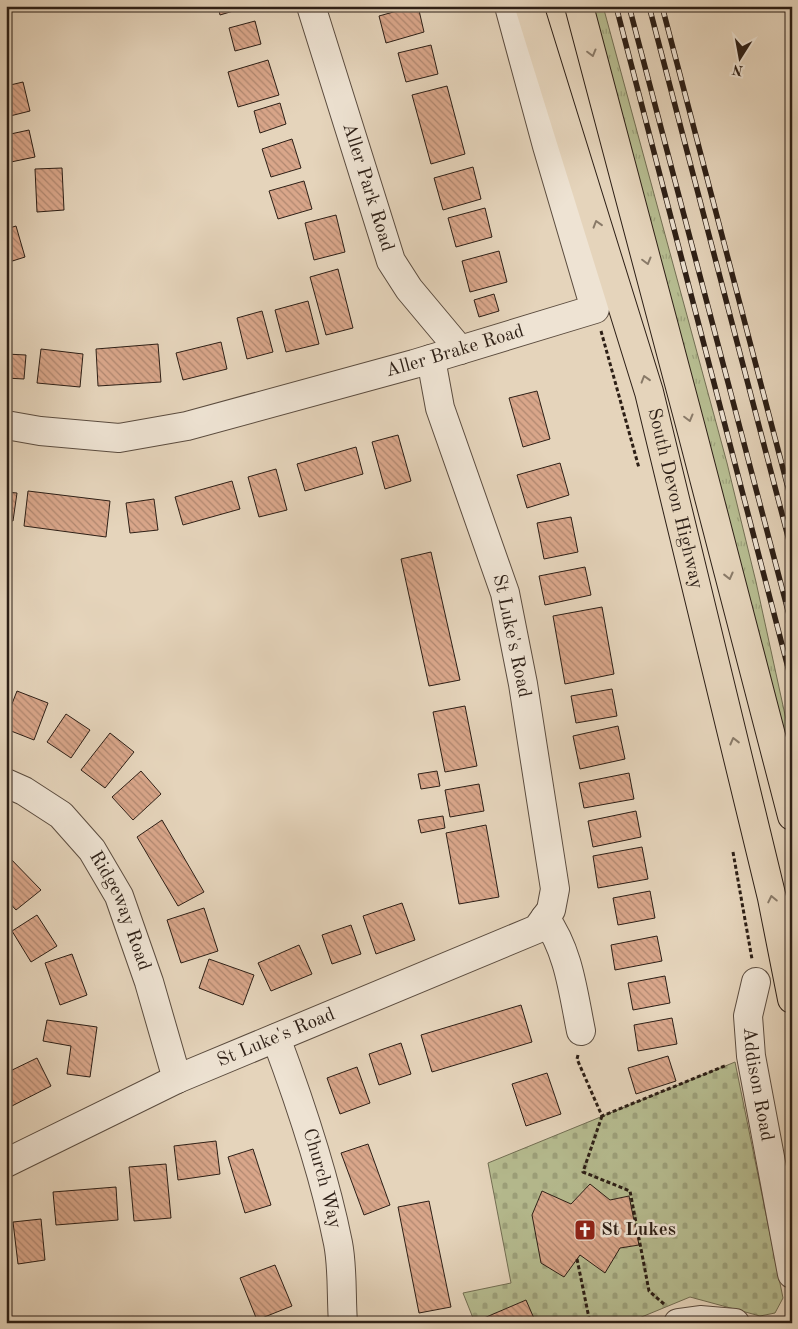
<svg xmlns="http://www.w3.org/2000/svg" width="798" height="1329" font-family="'Old Standard TT',serif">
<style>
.grass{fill:url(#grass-tufts);stroke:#726e53}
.cemetery{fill:url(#cemetery-stones);stroke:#726e53}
.building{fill:url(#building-back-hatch);stroke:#2d1f16}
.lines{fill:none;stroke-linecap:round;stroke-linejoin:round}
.minor-casing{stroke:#5b4c3f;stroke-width:30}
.highway-casing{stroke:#2d1f16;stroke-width:30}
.path{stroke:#2d1f16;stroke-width:3;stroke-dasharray:4 2.5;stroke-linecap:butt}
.minor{stroke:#eee3d3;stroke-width:28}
.highway{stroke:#e5d4bb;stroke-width:28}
.rail-casing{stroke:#2d1f16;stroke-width:5.5}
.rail{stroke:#eee3d3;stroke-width:4;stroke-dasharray:11;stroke-linecap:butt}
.oneway{stroke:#897a68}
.labels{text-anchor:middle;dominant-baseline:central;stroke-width:5;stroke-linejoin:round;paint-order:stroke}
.street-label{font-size:19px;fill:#2d1f16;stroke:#eee3d3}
.poi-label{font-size:19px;font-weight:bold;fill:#2d1f16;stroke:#eee3d3;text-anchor:start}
</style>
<defs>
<pattern id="grass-tufts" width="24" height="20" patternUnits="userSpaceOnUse" patternTransform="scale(1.25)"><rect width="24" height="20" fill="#b6bc90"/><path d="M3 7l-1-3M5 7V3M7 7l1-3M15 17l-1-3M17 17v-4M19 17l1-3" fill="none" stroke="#9da17b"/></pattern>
<pattern id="cemetery-stones" width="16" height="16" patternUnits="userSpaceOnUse" patternTransform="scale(1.25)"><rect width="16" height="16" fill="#b6bc90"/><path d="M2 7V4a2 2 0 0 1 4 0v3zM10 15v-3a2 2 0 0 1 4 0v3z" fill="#9da17b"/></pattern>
<pattern id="building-back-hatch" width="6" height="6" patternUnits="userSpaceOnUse" patternTransform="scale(1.25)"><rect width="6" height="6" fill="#d9a68a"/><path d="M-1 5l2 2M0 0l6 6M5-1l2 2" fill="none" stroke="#b08770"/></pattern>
</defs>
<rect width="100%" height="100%" fill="#e5d4bb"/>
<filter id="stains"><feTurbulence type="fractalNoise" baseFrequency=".004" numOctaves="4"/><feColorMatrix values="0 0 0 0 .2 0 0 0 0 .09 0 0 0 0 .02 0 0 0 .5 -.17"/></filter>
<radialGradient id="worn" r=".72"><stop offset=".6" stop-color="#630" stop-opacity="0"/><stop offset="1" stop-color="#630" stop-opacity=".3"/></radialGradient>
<path class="grass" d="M580 6H603L727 463 756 582 792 747V809Z"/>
<path class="cemetery" d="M735 1062 783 1298 775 1313 760 1316 690 1297 627 1323H475L463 1293 511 1283 488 1163Z"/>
<g class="building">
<path d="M218 6H250L220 15Z"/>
<path d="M415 6H418L424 32 386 43 379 16Z"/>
<path d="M255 21 261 44 235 51 229 28Z"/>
<path d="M431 45 438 74 406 82 398 53Z"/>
<path d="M6 54 10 72 6 73Z"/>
<path d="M268 60 279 95 238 107 228 72Z"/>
<path d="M23 82 30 111 6 117V86Z"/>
<path d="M447 86 465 154 431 164 412 95Z"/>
<path d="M280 103 286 124 260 133 254 111Z"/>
<path d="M29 130 35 157 6 163V135Z"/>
<path d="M292 139 301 168 271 177 262 149Z"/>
<path d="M473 167 481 199 443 210 434 178Z"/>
<path d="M62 168 64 210 37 212 35 169Z"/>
<path d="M304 181 312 209 278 219 269 191Z"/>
<path d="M485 208 492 237 456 247 448 218Z"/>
<path d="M336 215 345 252 314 260 305 223Z"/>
<path d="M16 226 25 257 6 263V229Z"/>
<path d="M499 251 507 282 470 292 462 261Z"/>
<path d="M338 269 353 328 326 335 310 277Z"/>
<path d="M494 294 499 311 479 317 474 300Z"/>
<path d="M308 301 319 344 286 352 275 310Z"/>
<path d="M262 311 273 352 247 359 237 318Z"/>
<path d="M221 342 227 369 183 380 176 353Z"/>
<path d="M158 344 161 382 98 386 96 349Z"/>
<path d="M41 349 83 354 80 387 37 383Z"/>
<path d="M6 354 26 355 24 379 6 378Z"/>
<path d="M537 391 550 439 523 447 509 398Z"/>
<path d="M398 435 411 481 385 489 372 442Z"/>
<path d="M356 447 363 474 305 491 297 464Z"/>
<path d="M560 463 569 495 527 508 517 475Z"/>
<path d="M276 469 287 510 259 517 248 477Z"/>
<path d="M232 481 240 509 183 525 175 497Z"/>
<path d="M28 491 110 501 106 537 24 526Z"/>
<path d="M6 492 17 493 13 521 6 520Z"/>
<path d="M154 499 158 530 130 533 126 503Z"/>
<path d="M571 517 578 552 544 559 537 523Z"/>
<path d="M431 552 460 680 429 686 401 559Z"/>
<path d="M585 567 591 595 545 605 539 576Z"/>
<path d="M602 607 614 674 565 684 553 616Z"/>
<path d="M612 689 617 716 576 723 571 696Z"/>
<path d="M17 691 48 703 34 740 6 729V719Z"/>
<path d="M465 706 477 766 445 772 433 712Z"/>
<path d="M66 714 90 730 71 758 47 742Z"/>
<path d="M618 726 625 759 580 769 573 736Z"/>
<path d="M110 733 134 752 105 788 81 770Z"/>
<path d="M141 771 161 794 133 820 112 797Z"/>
<path d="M437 771 440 786 421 789 418 774Z"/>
<path d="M629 773 634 799 584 808 579 783Z"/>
<path d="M479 784 484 811 450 817 445 790Z"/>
<path d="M636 811 641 837 593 847 588 821Z"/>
<path d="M443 816 445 828 421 833 418 820Z"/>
<path d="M162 820 204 892 178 906 137 837Z"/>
<path d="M486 825 499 897 459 904 446 833Z"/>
<path d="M642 847 648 879 598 888 593 856Z"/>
<path d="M6 854 41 890 16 910 6 899Z"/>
<path d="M650 891 655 918 618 925 613 898Z"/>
<path d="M402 903 415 940 376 954 363 916Z"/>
<path d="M204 908 218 951 181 963 167 920Z"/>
<path d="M37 915 57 946 31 962 12 931Z"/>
<path d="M351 925 361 954 332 964 322 935Z"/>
<path d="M657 936 662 961 615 970 611 945Z"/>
<path d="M299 945 312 974 271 991 258 963Z"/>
<path d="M72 954 87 995 60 1005 45 963Z"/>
<path d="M209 959 254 975 243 1005 199 988Z"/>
<path d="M665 976 670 1003 633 1010 628 983Z"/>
<path d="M521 1005 532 1042 432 1072 421 1035Z"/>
<path d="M672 1018 677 1044 638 1051 634 1025Z"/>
<path d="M47 1020 97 1027 90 1077 67 1074 71 1046 43 1041Z"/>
<path d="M401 1043 411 1074 379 1085 369 1054Z"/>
<path d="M668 1056 676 1081 636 1094 628 1068Z"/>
<path d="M37 1058 51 1086 6 1109V1073Z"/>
<path d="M357 1067 370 1103 340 1114 327 1078Z"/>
<path d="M547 1073 561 1114 526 1126 512 1084Z"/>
<path d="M216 1141 220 1174 178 1180 174 1146Z"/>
<path d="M368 1144 390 1205 364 1215 341 1153Z"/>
<path d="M253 1149 271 1205 245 1213 228 1157Z"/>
<path d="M166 1164 171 1218 134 1221 129 1167Z"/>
<path d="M590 1184 610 1200 629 1196 639 1245 620 1248 605 1273 580 1255 564 1277 541 1263 532 1215 542 1191 571 1204Z"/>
<path d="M116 1187 118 1220 56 1225 53 1192Z"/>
<path d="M429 1201 451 1307 419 1313 398 1207Z"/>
<path d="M41 1219 45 1260 18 1264 13 1222Z"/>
<path d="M275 1265 292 1306 257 1320 240 1278Z"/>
<path d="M526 1300 536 1323H478L477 1321Z"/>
</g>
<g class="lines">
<g class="minor-casing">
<g id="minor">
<path id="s1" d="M311 6 391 261 409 289 460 350"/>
<path id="s2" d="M6 425 40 431 119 438 187 426 414 364 595 309 547 146 509 6"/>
<path id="s3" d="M6 783 24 791 61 815 92 850 119 896 149 982 177 1079"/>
<path d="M545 918C569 951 573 992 581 1031"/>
<path id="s4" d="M756 982 748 1016 751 1056 792 1274"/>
<path id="s5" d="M276 1038C301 1105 324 1173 338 1243 343 1268 341 1297 343 1323"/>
<path id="s6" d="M6 1163 177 1079 537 929 551 910 555 889 523 684 505 593 440 408 431 359"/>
<path d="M678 1323 700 1320 735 1323"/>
</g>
</g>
<g class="highway-casing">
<g id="highway">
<path id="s7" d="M529 6 649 392 772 898 792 999"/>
<path d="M579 6 692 432 792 816"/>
</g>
</g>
<g class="path">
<path d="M601 331 639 468"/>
<path d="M733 852 752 959"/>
<path d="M578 1055 577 1059 602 1116 727 1065"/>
<path d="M602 1116 583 1172 630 1191 649 1291 664 1304"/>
<path d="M577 1259 590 1323"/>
</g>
<use href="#minor" class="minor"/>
<use href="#highway" class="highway"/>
<g class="rail-casing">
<g id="rail">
<path d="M616 6 792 683"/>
<path d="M629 6 792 626"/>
<path d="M649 6 792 552"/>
<path d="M662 6 792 503"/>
</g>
</g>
<use href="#rail" class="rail"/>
</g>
<defs><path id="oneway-chevron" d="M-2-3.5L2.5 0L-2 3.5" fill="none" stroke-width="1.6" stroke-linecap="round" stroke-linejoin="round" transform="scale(1.25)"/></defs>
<g class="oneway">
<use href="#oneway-chevron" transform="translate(592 53) rotate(75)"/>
<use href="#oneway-chevron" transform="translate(597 224) rotate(-107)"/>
<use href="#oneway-chevron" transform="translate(647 261) rotate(75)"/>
<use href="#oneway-chevron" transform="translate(645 379) rotate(-107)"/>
<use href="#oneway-chevron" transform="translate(689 418) rotate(75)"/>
<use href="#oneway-chevron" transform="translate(729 576) rotate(76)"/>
<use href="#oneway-chevron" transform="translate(734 741) rotate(-104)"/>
<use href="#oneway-chevron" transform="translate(772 899) rotate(-102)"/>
</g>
<defs>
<g id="church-square" transform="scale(1.125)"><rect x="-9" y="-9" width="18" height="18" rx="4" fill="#8f2418" stroke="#eee3d3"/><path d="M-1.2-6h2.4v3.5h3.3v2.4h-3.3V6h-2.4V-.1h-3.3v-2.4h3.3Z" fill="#fff"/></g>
</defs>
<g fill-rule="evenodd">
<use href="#church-square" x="585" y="1230"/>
</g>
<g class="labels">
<g class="street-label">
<text stroke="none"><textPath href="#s1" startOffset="190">Aller Park Road</textPath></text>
<text stroke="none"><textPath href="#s2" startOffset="461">Aller Brake Road</textPath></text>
<text stroke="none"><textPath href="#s7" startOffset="514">South Devon Highway</textPath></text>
<text transform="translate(511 636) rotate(78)">St Luke's Road</text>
<text stroke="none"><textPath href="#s3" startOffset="178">Ridgeway Road</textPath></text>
<text stroke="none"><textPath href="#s6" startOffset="298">St Luke's Road</textPath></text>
<text stroke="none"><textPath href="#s4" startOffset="104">Addison Road</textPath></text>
<text stroke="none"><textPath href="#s5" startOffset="148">Church Way</textPath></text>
</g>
<g class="poi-label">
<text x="601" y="1230">St Lukes</text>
</g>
</g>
<rect width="798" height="1329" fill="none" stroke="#e5d4bb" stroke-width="25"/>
<rect x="8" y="8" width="783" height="1314" fill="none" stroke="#2d1f16" stroke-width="2.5"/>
<rect x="12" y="12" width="773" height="1304" fill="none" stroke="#2d1f16"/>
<g transform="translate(740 58) rotate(191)" stroke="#eee3d3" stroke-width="4" paint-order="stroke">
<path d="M0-4L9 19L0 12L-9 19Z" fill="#2d1f16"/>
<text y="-8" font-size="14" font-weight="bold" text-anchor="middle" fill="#2d1f16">N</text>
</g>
<rect width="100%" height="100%" filter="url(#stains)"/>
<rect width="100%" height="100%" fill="url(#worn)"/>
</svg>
